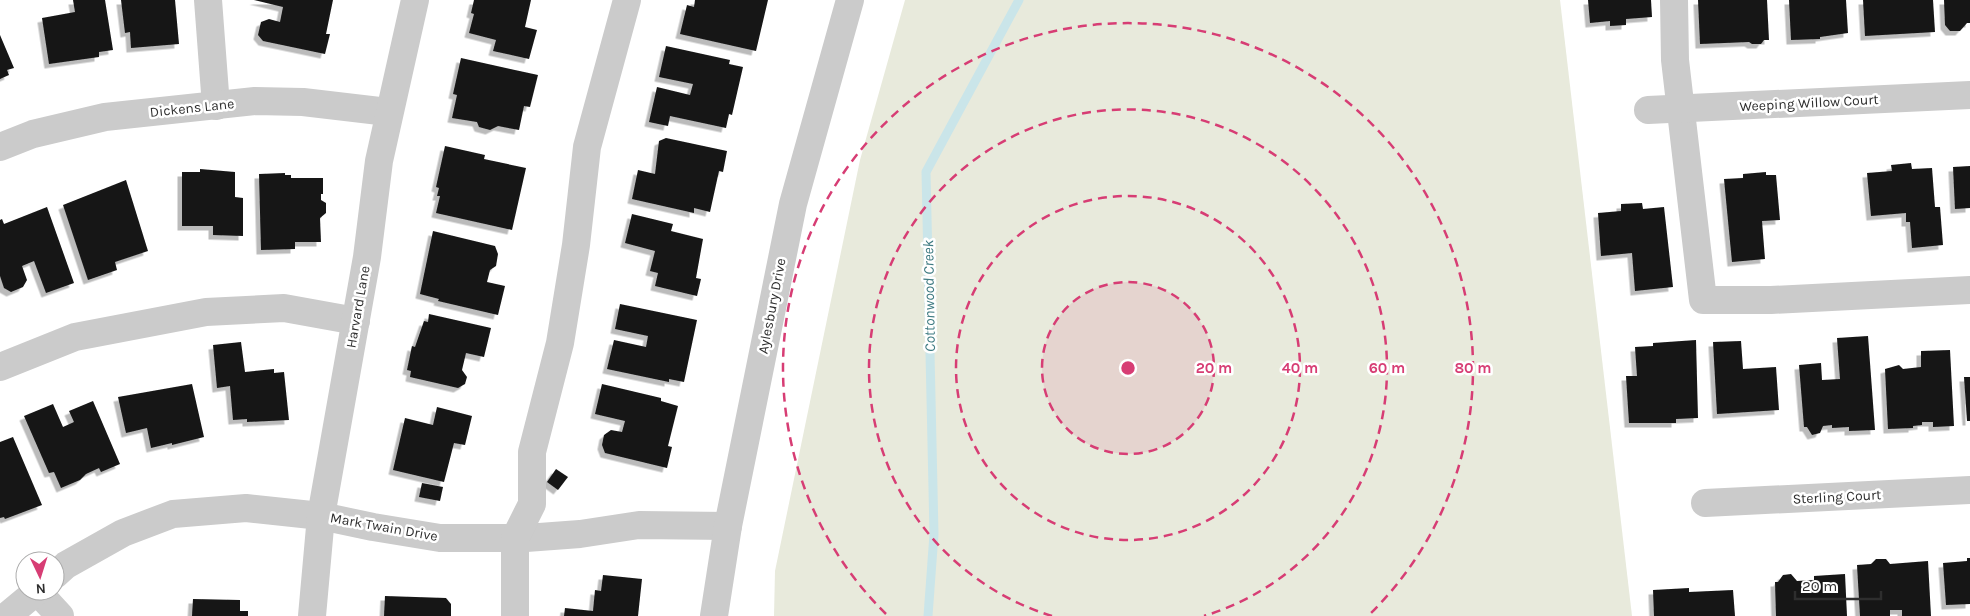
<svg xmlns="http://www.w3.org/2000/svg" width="1970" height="616" font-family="Karla,sans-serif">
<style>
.green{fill:#e8eadc}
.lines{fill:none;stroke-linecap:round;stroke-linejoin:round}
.stream{stroke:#cae5e9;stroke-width:9}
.building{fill:#151515;filter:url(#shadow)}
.minor{stroke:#cbcbcb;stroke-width:28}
.ring{fill:none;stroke:#d73d74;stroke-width:2.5;stroke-dasharray:9 6}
.labels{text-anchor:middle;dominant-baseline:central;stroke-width:5;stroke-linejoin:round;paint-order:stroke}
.street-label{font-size:14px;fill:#2e2e2e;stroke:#fff}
.water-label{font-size:15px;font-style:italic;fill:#407c83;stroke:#fff}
.centre{fill:#d73d74;stroke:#fff;stroke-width:2.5}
.ring-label{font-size:15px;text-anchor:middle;font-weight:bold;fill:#d73d74;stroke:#fff;stroke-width:5;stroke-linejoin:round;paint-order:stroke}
</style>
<defs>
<filter id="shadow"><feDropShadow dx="-4.5" dy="4.5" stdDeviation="0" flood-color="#0004"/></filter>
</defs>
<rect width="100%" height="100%" fill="#fff"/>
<path class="green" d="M905 0H1560L1632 616H774L775 571 860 160Z"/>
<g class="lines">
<path class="stream" d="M928 616 934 534 926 172 1019 0"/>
</g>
<g class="building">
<path d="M73 0H105L113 50 99 52V57L49 64 42 18 75 12Z"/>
<path d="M121 0H175L179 44 131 48 130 32 125 33Z"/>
<path d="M254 0H333L326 34H330L325 54 263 41 258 35 261 22 269 19 280 22 283 7Z"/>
<path d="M474 0H531L525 27 537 30 529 59 493 51 496 40 469 33 474 14 471 13Z"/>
<path d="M695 0H768L756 51 680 34 687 5 694 7Z"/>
<path d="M1588 0H1651L1652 17 1626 19V25L1610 26V21L1590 23Z"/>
<path d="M1698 0H1767L1769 40H1764L1761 44H1752L1749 42 1700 44Z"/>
<path d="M1789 0H1846L1848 33 1820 37V39L1791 40Z"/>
<path d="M1863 0H1933L1935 32 1865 36Z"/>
<path d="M1944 0H1970V23H1967L1960 31H1950L1945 25Z"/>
<path d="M0 35 14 68 7 70 9 75 0 79Z"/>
<path d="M666 46 730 60 729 64 743 67 732 115 729 114 726 128 670 116 668 126 649 122 657 87 690 95 693 84 659 77Z"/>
<path d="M461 58 538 75 530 107 524 106 519 130 498 126 490 130 479 127 477 122 452 118 457 95 453 94Z"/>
<path d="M666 138 727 151 723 172 719 171 710 212 694 208V213L632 199 638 170 655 174 659 141Z"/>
<path d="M445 146 485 155 484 159 526 168 512 230 436 213 440 196H437L439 188 436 187Z"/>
<path d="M1911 163 1912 169 1932 168 1935 207H1940L1943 245 1912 248 1910 222H1906V213L1871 216 1867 173 1892 171 1891 165Z"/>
<path d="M1970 166V208L1955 209 1953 167Z"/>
<path d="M200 169 235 172V197L243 198V236L213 235V226H182V172H200Z"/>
<path d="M1766 172V175H1776L1780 220 1762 221 1765 259 1732 262 1724 179 1743 178V174Z"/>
<path d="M285 173V175H291V178H323V194H321V200L326 203V213L320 218 321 242H295V249L261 250 259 174Z"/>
<path d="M126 180 148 251 115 262 117 270 88 280 63 205Z"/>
<path d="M1642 203 1643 209 1664 207 1673 287 1635 291 1632 253 1601 256 1598 213 1621 211V204Z"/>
<path d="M47 207 74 283 46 293 34 261 22 266 27 280 23 287 11 292 4 288 0 276V220L2 219 4 224Z"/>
<path d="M632 214 673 224 671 231 703 239 696 278 701 279 697 296 655 286 658 273 650 271 655 251 625 243Z"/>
<path d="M433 231 495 246 498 254 496 266 490 270 487 282 505 286 498 315 438 301 439 299 420 294Z"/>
<path d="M620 304 697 320 684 382 669 379V382L607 369 614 340 646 347 648 336 615 329Z"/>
<path d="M429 314 491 328 484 357 466 353 462 370 467 377 465 384 458 388 410 377 411 371 407 370 412 346 415 347 424 321 428 322Z"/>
<path d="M1868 336 1875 430 1849 431V427L1832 428V425L1823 426 1820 433 1812 435 1807 427H1804L1799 365 1821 363 1822 380 1840 379 1837 338Z"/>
<path d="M1696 340 1698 418 1676 419V423H1629L1626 376H1637L1635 347 1653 346V343Z"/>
<path d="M1741 341 1743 369 1776 367 1779 410 1717 414 1713 342Z"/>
<path d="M241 342 245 372 274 369V373L284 372 289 420 247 422V419L233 420 230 386 217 388 213 345Z"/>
<path d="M1950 350 1954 426 1933 427V422H1922V425L1913 426V428L1888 429 1885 369 1899 365 1903 369 1921 367V351Z"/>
<path d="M1964 377H1970V421H1967Z"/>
<path d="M192 384 204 437 172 445V443L151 448 147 428 126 433 118 397Z"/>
<path d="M602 384 661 398V401L678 406 668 446 672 447 667 468 605 453 602 445 604 435 611 430 622 432 625 421 595 414Z"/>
<path d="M93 401 120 464 101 472 99 468 86 474 80 480 61 488 54 472 49 473 24 416 53 404 63 427 74 422 69 411Z"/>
<path d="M437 407 472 416 465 445 454 443 444 482 393 470 405 418 433 425Z"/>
<path d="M13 437 42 505 5 519 4 517 0 518V442Z"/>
<path d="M556 469 568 477 558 490 547 482Z"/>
<path d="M422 483 443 487 440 501 419 497Z"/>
<path d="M1967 558H1970V604L1946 605 1943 563 1967 561Z"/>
<path d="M1876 559H1886L1890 564 1928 561 1931 616H1902V610H1890V616H1860L1857 565 1871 564Z"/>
<path d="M1791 574 1797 581 1814 580V576L1845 574 1847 616H1776L1775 582H1778L1783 575Z"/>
<path d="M603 575 642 579 638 616H564L565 608 593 611 595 590 601 591Z"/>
<path d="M1689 588V592L1733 590 1735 616H1654L1653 590Z"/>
<path d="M385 596 446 598 451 604V616H384Z"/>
<path d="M193 599 240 600V611H248V616H192Z"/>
</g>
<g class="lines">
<g class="minor">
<path d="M208 0 216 106"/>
<path d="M1674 0 1675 60 1703 300H1771L1970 290"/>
<path d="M1648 110 1970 95"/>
<path d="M0 147 33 134 105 117 255 101 303 102 388 112"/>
<path d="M0 367 75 337 206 312 284 308 356 321"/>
<path d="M1705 503 1970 490"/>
<path d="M55 575 66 565 123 533 173 514 246 508 321 516 373 527 440 538H526L580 534 639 525 728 526"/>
<path d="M37 591 60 616"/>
<path d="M7 616 37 591"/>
<path d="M312 616 321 516 367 257 379 161 415 0"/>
<path d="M515 616V538L532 504V452L560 343 576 245 587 147 627 0"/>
<path d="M714 616 728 526 793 204 850 0"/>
</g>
</g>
<circle cx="1128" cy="368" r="86" fill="#d73d74" fill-opacity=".12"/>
<g class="ring">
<circle cx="1128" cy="368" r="86"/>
<circle cx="1128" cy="368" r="172"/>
<path d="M1052 616A259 259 0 1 1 1204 616"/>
<path d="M886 614A345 345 0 1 1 1370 614"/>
</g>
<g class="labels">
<g class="street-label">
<text transform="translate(1809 103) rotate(-3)">Weeping Willow Court</text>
<text transform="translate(192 108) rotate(-6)">Dickens Lane</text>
<text transform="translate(772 306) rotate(-79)">Aylesbury Drive</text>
<text transform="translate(358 307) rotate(-80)">Harvard Lane</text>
<text transform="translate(1837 497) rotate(-3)">Sterling Court</text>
<text transform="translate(384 527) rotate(10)">Mark Twain Drive</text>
</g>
<g class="water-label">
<text transform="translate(929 296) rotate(-91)">Cottonwood Creek</text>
</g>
</g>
<circle cx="1128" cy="368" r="8" class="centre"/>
<g class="ring-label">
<text x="1214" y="373">20 m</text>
<text x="1300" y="373">40 m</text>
<text x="1387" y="373">60 m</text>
<text x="1473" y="373">80 m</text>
</g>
<g transform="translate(40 576) rotate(176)"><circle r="24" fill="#ffffff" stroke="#ababab"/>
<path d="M0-4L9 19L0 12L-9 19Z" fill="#d73d74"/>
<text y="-8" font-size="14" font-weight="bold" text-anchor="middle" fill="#2e2e2e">N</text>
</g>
<path d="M1795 591v8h86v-8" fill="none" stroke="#2e2e2e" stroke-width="2.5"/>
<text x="1802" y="591" font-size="15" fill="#2e2e2e" stroke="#ffffff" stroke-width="4" paint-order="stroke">20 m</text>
</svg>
